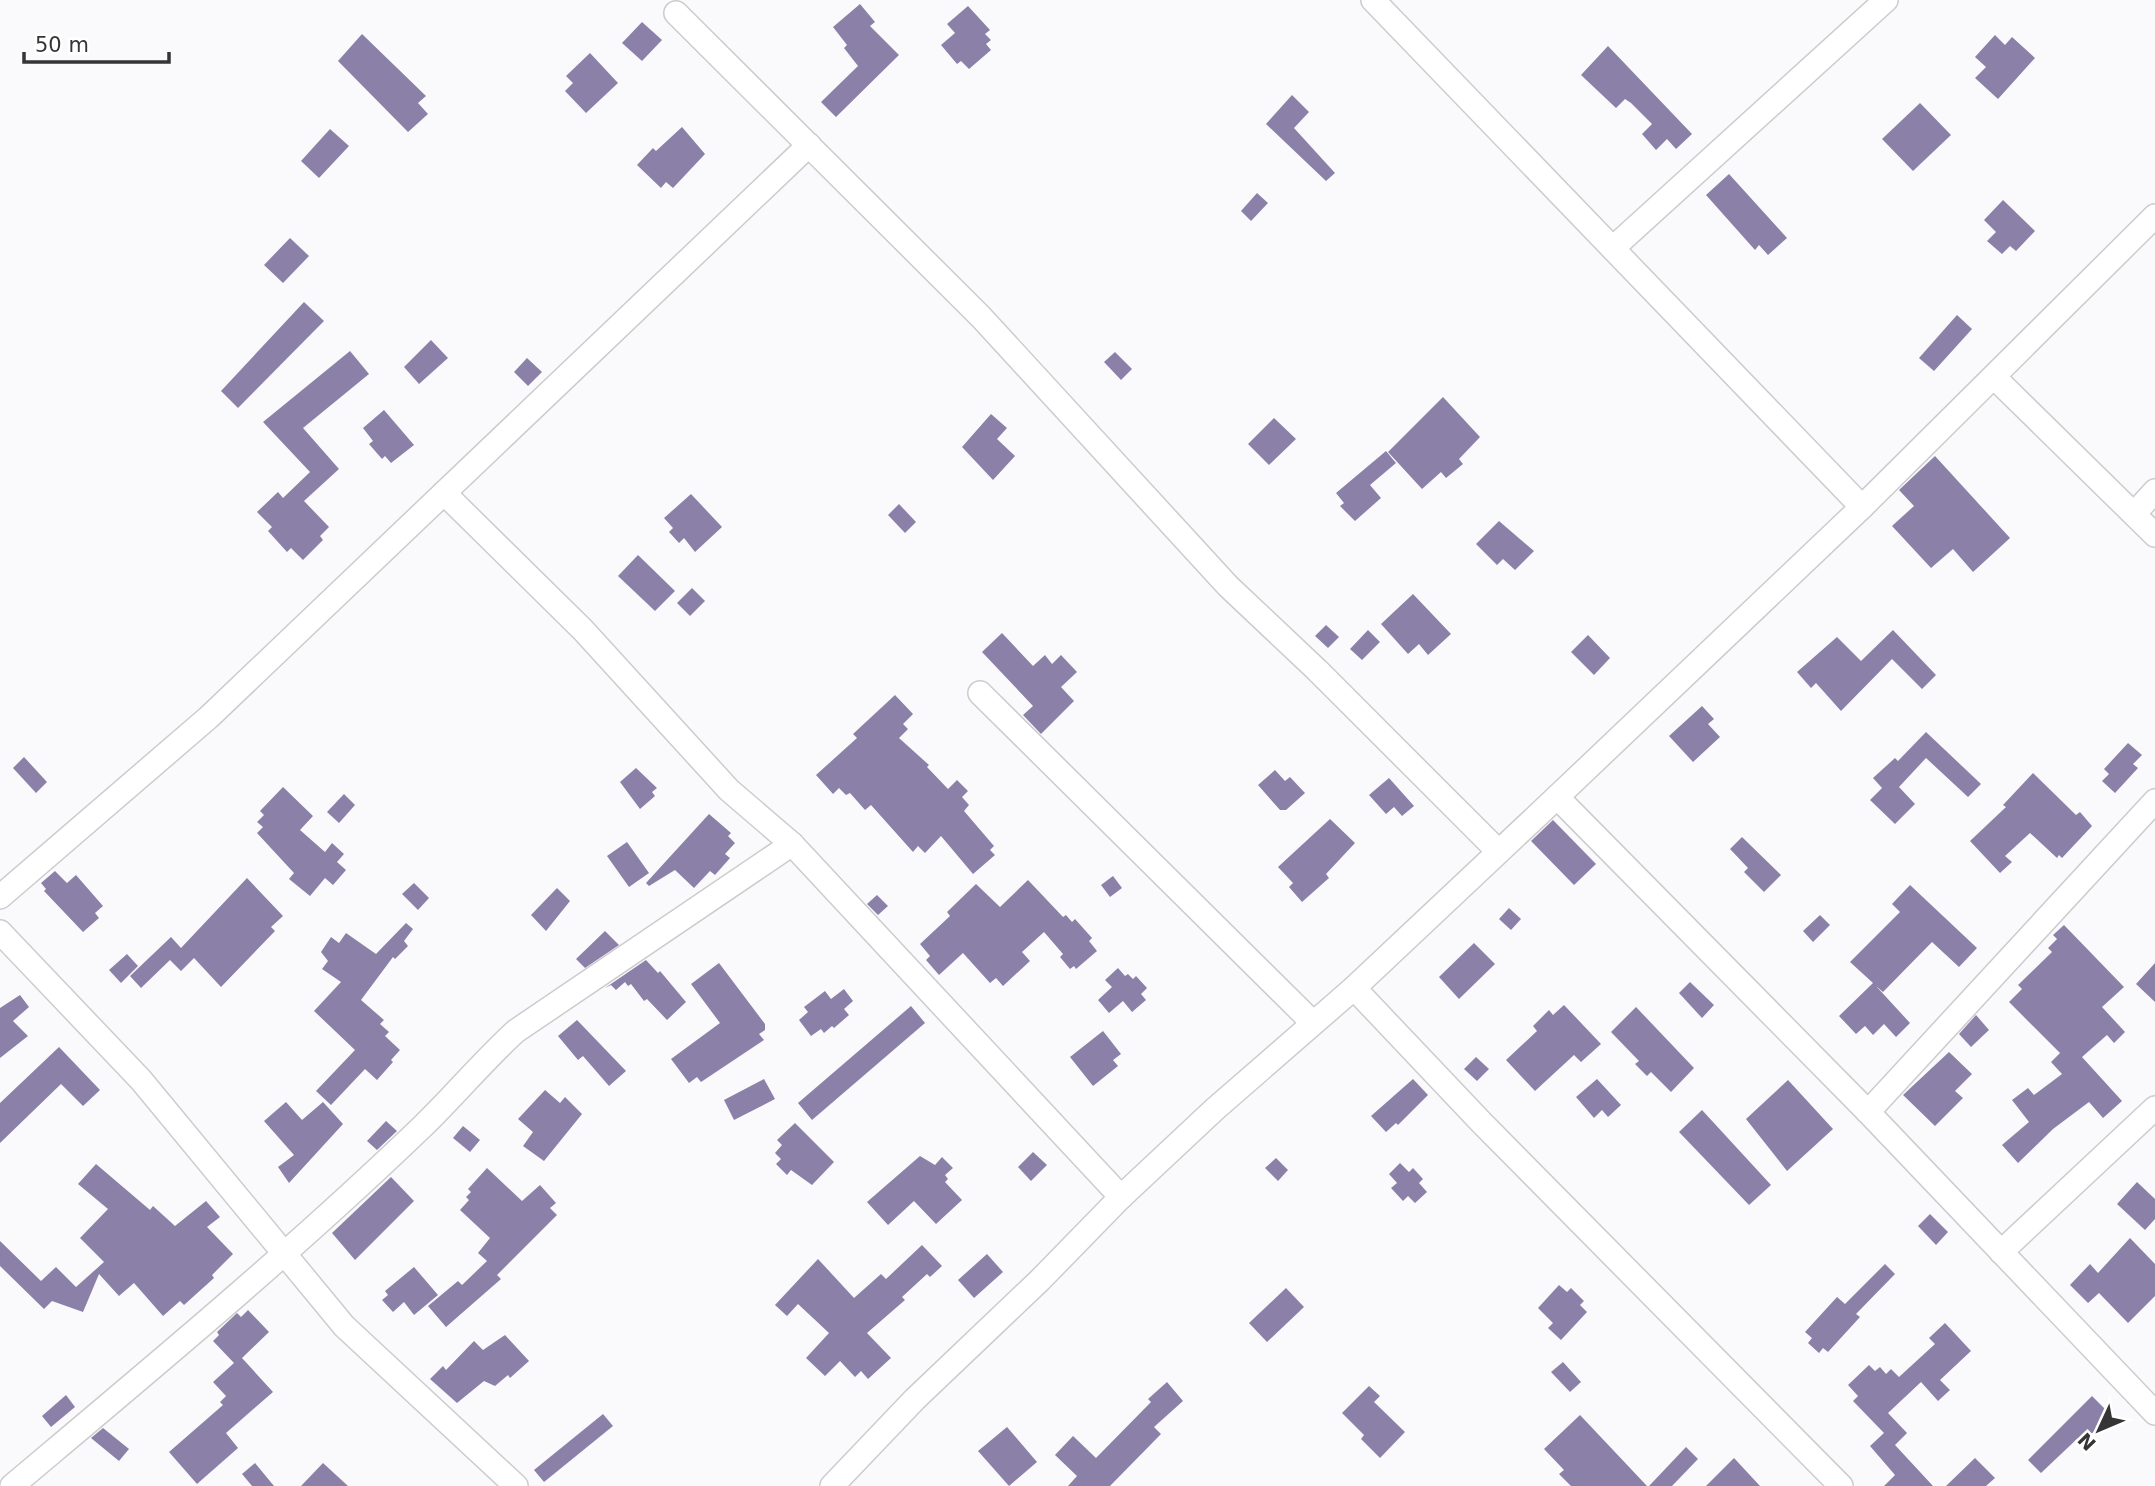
<svg xmlns="http://www.w3.org/2000/svg" width="2155" height="1486" font-family="'DejaVu Sans',sans-serif">
<style>
.building{fill:#8b81a8}
.lines{fill:none;stroke-linecap:round;stroke-linejoin:round}
.minor-casing{stroke:#cccbce;stroke-width:26}
.minor{stroke:#fff;stroke-width:23}
</style>
<rect width="100%" height="100%" fill="#fafafd"/>
<g class="building">
<path d="M860 4 875 22 870 26 899 55 836 117 821 102 858 66 844 48 847 45 833 27Z"/>
<path d="M968 6 990 30 985 34 991 40 986 44 991 50 969 69 961 61 957 64 941 45 955 33 947 24Z"/>
<path d="M642 22 662 40 642 61 622 43Z"/>
<path d="M362 34 426 96 418 103 428 114 408 132 338 61Z"/>
<path d="M1995 35 2005 45 2012 37 2035 58 1998 99 1975 78 1986 67 1975 57Z"/>
<path d="M1608 46 1692 134 1676 149 1667 139 1656 150 1642 134 1652 124 1631 103 1625 99 1616 108 1581 75Z"/>
<path d="M590 53 618 83 586 113 565 91 573 83 566 76Z"/>
<path d="M1292 95 1309 112 1294 128 1335 173 1326 181 1266 124Z"/>
<path d="M1920 103 1951 135 1913 171 1882 139Z"/>
<path d="M682 127 705 154 673 188 666 182 661 188 637 165 653 148 656 151Z"/>
<path d="M330 129 349 146 319 178 301 161Z"/>
<path d="M1729 174 1787 238 1768 255 1759 245 1755 250 1706 195Z"/>
<path d="M1257 193 1268 203 1251 221 1241 211Z"/>
<path d="M2003 200 2035 231 2016 251 2010 246 2002 254 1987 241 1996 232 1984 220Z"/>
<path d="M290 238 309 256 283 283 264 265Z"/>
<path d="M304 302 324 321 238 408 221 391Z"/>
<path d="M1957 315 1972 329 1934 371 1919 358Z"/>
<path d="M431 340 448 358 419 384 404 367Z"/>
<path d="M350 351 369 374 303 428 339 469 304 501 329 527 320 536 323 540 303 560 291 548 287 552 268 531 272 527 257 512 278 492 283 498 310 472 263 422Z"/>
<path d="M1115 352 1132 369 1121 380 1104 362Z"/>
<path d="M527 358 542 372 528 386 514 372Z"/>
<path d="M1443 397 1480 437 1459 459 1463 464 1446 478 1441 472 1422 489 1388 452Z"/>
<path d="M384 410 414 445 391 463 385 456 382 459 369 444 373 441 363 428Z"/>
<path d="M991 414 1007 428 997 439 1015 456 993 480 962 447Z"/>
<path d="M1274 418 1296 439 1269 465 1248 444Z"/>
<path d="M1386 451 1396 463 1370 485 1381 498 1355 521 1340 506 1344 503 1336 493Z"/>
<path d="M1935 456 2010 538 1973 572 1953 549 1931 568 1892 526 1914 506 1899 490Z"/>
<path d="M691 494 722 527 695 552 684 538 679 543 669 532 673 528 664 518Z"/>
<path d="M899 504 916 522 905 533 888 515Z"/>
<path d="M1499 521 1534 551 1515 570 1503 559 1497 565 1476 544Z"/>
<path d="M638 555 675 591 655 611 618 576Z"/>
<path d="M692 588 705 601 690 616 677 603Z"/>
<path d="M1413 594 1451 634 1428 655 1419 644 1408 654 1381 624Z"/>
<path d="M1326 625 1339 637 1328 648 1315 636Z"/>
<path d="M1368 630 1380 642 1362 660 1350 649Z"/>
<path d="M1893 630 1936 675 1922 689 1892 659 1841 711 1816 683 1811 688 1797 672 1837 637 1861 661Z"/>
<path d="M1002 633 1033 666 1045 655 1052 664 1061 655 1077 672 1061 687 1074 701 1041 734 1023 715 1033 706 982 652Z"/>
<path d="M1588 635 1610 658 1594 675 1571 652Z"/>
<path d="M895 695 913 714 903 724 908 729 899 738 929 765 927 767 948 789 957 780 968 791 962 797 969 805 964 811 994 846 990 850 995 855 973 874 941 836 925 853 918 846 913 852 871 805 865 810 850 793 846 795 839 788 833 794 816 775 857 738 853 734Z"/>
<path d="M1702 706 1714 719 1708 724 1720 737 1693 762 1669 736Z"/>
<path d="M1926 732 1981 784 1968 797 1926 758 1899 787 1915 804 1895 824 1870 800 1882 788 1873 778 1895 758 1898 761Z"/>
<path d="M2128 743 2142 755 2133 764 2138 768 2115 793 2102 781 2109 774 2104 769Z"/>
<path d="M24 757 47 782 36 793 13 768Z"/>
<path d="M636 768 657 788 652 792 655 796 640 809 620 782Z"/>
<path d="M1275 770 1285 781 1290 777 1305 793 1286 810H1280L1258 785Z"/>
<path d="M2033 773 2076 815 2080 812 2092 826 2062 858 2059 855 2057 858 2030 833 2005 856 2012 862 2000 873 1970 841 2006 807 2003 805Z"/>
<path d="M1389 778 1414 806 1402 816 1394 807 1386 814 1369 795Z"/>
<path d="M283 787 313 816 300 830 325 852 332 843 344 854 337 862 346 870 333 885 325 878 310 896 289 879 294 873 257 833 263 827 257 822 264 815 260 811Z"/>
<path d="M344 794 355 805 339 823 327 812Z"/>
<path d="M709 814 731 833 728 836 735 843 725 854 730 858 715 875 710 871 694 888 675 870 649 886 646 883Z"/>
<path d="M1330 819 1355 843 1326 874 1329 878 1302 902 1289 887 1293 883 1278 867Z"/>
<path d="M1553 820 1596 864 1574 885 1531 841Z"/>
<path d="M1742 837 1781 875 1764 892 1744 872 1748 868 1730 849Z"/>
<path d="M627 842 649 873 629 887 607 856Z"/>
<path d="M55 871 67 883 76 875 103 906 95 913 99 918 83 932 44 891 46 889 41 883Z"/>
<path d="M1113 876 1122 888 1110 897 1101 885Z"/>
<path d="M247 878 283 916 271 927 275 931 221 987 194 958 181 971 170 960 141 988 130 976 171 937 181 948Z"/>
<path d="M1028 880 1063 917 1066 915 1072 922 1075 919 1092 938 1089 941 1097 951 1076 969 1074 966 1070 969 1060 957 1063 954 1044 932 1022 952 1030 961 1003 986 996 978 990 983 963 953 939 975 926 960 930 956 920 944 950 916 947 912 976 884 1000 907Z"/>
<path d="M414 883 429 898 418 910 402 894Z"/>
<path d="M1910 885 1977 948 1959 967 1932 942 1883 992 1876 986 1910 1023 1896 1037 1884 1024 1873 1035 1865 1026 1856 1034 1839 1016 1873 983 1850 962 1900 912 1892 904Z"/>
<path d="M557 888 570 901 546 931 531 915Z"/>
<path d="M877 895 888 906 878 915 867 904Z"/>
<path d="M1509 908 1521 919 1511 930 1499 919Z"/>
<path d="M1820 915 1830 925 1813 942 1803 931Z"/>
<path d="M406 923 413 929 404 941 408 946 395 959 393 957 361 1000 384 1020 380 1024 389 1032 385 1036 400 1050 391 1060 393 1062 377 1080 365 1069 331 1105 316 1091 355 1050 314 1011 341 982 322 969 328 961 321 952 331 937 339 943 346 933 376 954Z"/>
<path d="M2064 925 2124 987 2102 1007 2125 1032 2114 1043 2107 1035 2082 1057 2122 1101 2103 1118 2089 1102 2053 1129 2018 1163 2002 1145 2029 1122 2012 1100 2028 1088 2034 1095 2062 1074 2051 1062 2060 1053 2009 1002 2022 989 2018 985 2052 952 2048 948 2057 939 2053 935Z"/>
<path d="M605 931 619 945 585 968 576 959Z"/>
<path d="M1474 943 1495 964 1459 999 1439 977Z"/>
<path d="M127 954 138 966 121 983 109 970Z"/>
<path d="M646 960 658 973 660 971 686 1002 667 1020 647 999 644 1001 631 984 628 986 625 982 616 990 611 985 605 988Z"/>
<path d="M719 963 765 1024V1030L759 1034 764 1040 701 1082 697 1077 689 1083 671 1059 720 1023 691 984Z"/>
<path d="M2155 963V1002L2136 984Z"/>
<path d="M1118 968 1125 976 1128 974 1133 979 1136 976 1147 988 1141 994 1146 1000 1132 1012 1123 1001 1109 1013 1098 1000 1112 987 1105 980Z"/>
<path d="M1690 982 1714 1005 1702 1018 1679 993Z"/>
<path d="M844 989 853 1001 844 1009 849 1015 834 1028 832 1026 824 1033 821 1029 811 1036 799 1020 808 1012 804 1007 825 991 831 999Z"/>
<path d="M20 995 29 1007 13 1021 28 1036 0 1058V1008Z"/>
<path d="M1564 1005 1601 1044 1581 1062 1574 1055 1535 1091 1506 1060 1537 1031 1533 1026 1549 1010 1553 1015Z"/>
<path d="M911 1006 925 1023 812 1120 798 1103Z"/>
<path d="M1636 1007 1694 1068 1671 1092 1651 1072 1647 1076 1635 1064 1639 1061 1611 1032Z"/>
<path d="M1976 1015 1989 1030 1971 1047 1959 1034Z"/>
<path d="M577 1020 626 1071 609 1086 583 1056 578 1060 558 1036Z"/>
<path d="M1103 1031 1121 1054 1113 1060 1118 1066 1093 1086 1070 1057Z"/>
<path d="M59 1047 100 1090 83 1106 61 1084 0 1143V1103Z"/>
<path d="M1949 1052 1972 1074 1955 1091 1963 1098 1935 1126 1903 1095Z"/>
<path d="M1476 1057 1489 1069 1477 1081 1464 1069Z"/>
<path d="M764 1079 775 1099 734 1120 724 1100Z"/>
<path d="M1413 1079 1428 1095 1398 1125 1396 1123 1386 1132 1371 1116Z"/>
<path d="M1597 1079 1621 1105 1608 1117 1602 1110 1594 1118 1576 1097Z"/>
<path d="M1788 1080 1833 1129 1787 1171 1746 1119Z"/>
<path d="M545 1090 560 1103 565 1097 582 1114 544 1161 523 1146 533 1132 518 1119Z"/>
<path d="M286 1102 302 1120 323 1102 343 1124 289 1183 278 1167 294 1155 264 1121Z"/>
<path d="M1702 1110 1771 1185 1749 1205 1679 1132Z"/>
<path d="M386 1121 397 1131 377 1150 367 1141Z"/>
<path d="M795 1123 834 1162 812 1185 791 1170 787 1175 776 1164 781 1159 775 1153 782 1145 777 1140Z"/>
<path d="M463 1126 480 1140 470 1152 453 1138Z"/>
<path d="M1033 1152 1047 1165 1031 1181 1018 1167Z"/>
<path d="M920 1156 935 1165 942 1157 953 1168 945 1175 948 1179 945 1182 962 1200 936 1224 914 1201 888 1225 867 1202Z"/>
<path d="M1276 1158 1288 1170 1278 1181 1265 1168Z"/>
<path d="M1400 1163 1409 1172 1413 1168 1423 1179 1419 1183 1427 1192 1415 1203 1408 1196 1403 1201 1391 1188 1397 1183 1389 1174Z"/>
<path d="M96 1164 150 1210 153 1206 175 1226 206 1201 220 1217 207 1227 233 1254 212 1275 214 1278 184 1305 180 1301 163 1316 134 1283 119 1296 99 1274 83 1312 52 1301 44 1309 0 1266V1241L41 1281 56 1267 76 1287 104 1262 80 1238 108 1209 78 1184Z"/>
<path d="M487 1168 522 1201 540 1185 556 1203 550 1208 557 1215 497 1275 501 1279 446 1327 428 1306 458 1281 462 1285 487 1261 478 1253 490 1238 460 1210 469 1200 466 1197 471 1192 468 1189Z"/>
<path d="M391 1177 414 1201 355 1260 332 1233Z"/>
<path d="M2137 1182 2155 1199V1219L2145 1230 2117 1204Z"/>
<path d="M1930 1214 1948 1232 1936 1245 1918 1226Z"/>
<path d="M2130 1238 2155 1264V1296L2128 1323 2099 1293 2088 1303 2070 1285 2090 1264 2098 1273Z"/>
<path d="M922 1245 942 1266 930 1277 927 1274 902 1297 905 1300 867 1333 891 1358 868 1379 861 1371 855 1377 840 1361 825 1376 806 1358 829 1333 798 1304 787 1316 775 1305 818 1259 854 1298 881 1274 886 1279Z"/>
<path d="M987 1254 1003 1272 974 1298 958 1280Z"/>
<path d="M1885 1264 1895 1274 1856 1314 1860 1317 1828 1352 1823 1348 1819 1353 1808 1343 1812 1338 1805 1332 1837 1297 1845 1304Z"/>
<path d="M414 1267 438 1295 414 1315 404 1302 393 1312 382 1300 388 1295 385 1291Z"/>
<path d="M1559 1285 1567 1292 1571 1288 1584 1301 1580 1305 1587 1312 1561 1340 1548 1328 1553 1323 1538 1308Z"/>
<path d="M1286 1288 1304 1307 1267 1342 1249 1323Z"/>
<path d="M248 1310 269 1332 242 1358 273 1392 226 1433 238 1448 197 1484 169 1452 223 1405 220 1402 226 1396 213 1382 234 1363 213 1341 219 1335 217 1332 237 1313 241 1317Z"/>
<path d="M1945 1323 1971 1351 1940 1380 1950 1390 1938 1401 1921 1382 1888 1413 1907 1433 1895 1445 1933 1486H1884L1895 1475 1870 1446 1884 1433 1853 1401 1858 1396 1848 1385 1869 1365 1875 1371 1880 1367 1886 1374 1891 1369 1899 1377 1935 1344 1929 1338Z"/>
<path d="M505 1335 529 1361 510 1378 508 1375 495 1386 484 1381 457 1403 430 1379 443 1366 446 1370 474 1341 483 1350Z"/>
<path d="M1563 1362 1581 1382 1570 1392 1551 1372Z"/>
<path d="M1167 1382 1183 1401 1154 1427 1161 1434 1110 1486H1068L1077 1476 1055 1455 1073 1436 1096 1458 1151 1402 1148 1399Z"/>
<path d="M1369 1386 1380 1396 1374 1402 1405 1432 1380 1458 1361 1439 1364 1435 1342 1413Z"/>
<path d="M66 1395 75 1407 51 1427 42 1416Z"/>
<path d="M2092 1396 2111 1415 2083 1442 2078 1438 2041 1473 2028 1460Z"/>
<path d="M603 1414 613 1426 544 1482 534 1470Z"/>
<path d="M1580 1415 1647 1486H1571L1559 1474 1564 1470 1544 1449Z"/>
<path d="M1007 1427 1037 1462 1009 1486 978 1451Z"/>
<path d="M103 1428 129 1449 119 1461 91 1438Z"/>
<path d="M1686 1447 1698 1459 1672 1486H1649Z"/>
<path d="M1734 1458 1760 1486H1706Z"/>
<path d="M1975 1458 1995 1478 1986 1486H1946Z"/>
<path d="M255 1463 274 1486H252L242 1474Z"/>
<path d="M323 1463 348 1486H301Z"/>
</g>
<g class="lines">
<g class="minor-casing">
<g id="minor">
<path d="M1373 0 1862 507"/>
<path d="M676 13 981 317 1228 586 1317 670 1497 850"/>
<path d="M1613 248 1886 0"/>
<path d="M1994 377 2155 535"/>
<path d="M444 493 583 630 729 790 792 844 1121 1197"/>
<path d="M2134 514 2155 491"/>
<path d="M980 693 1313 1023"/>
<path d="M1557 797 1868 1112 2155 1413"/>
<path d="M0 897 209 717 809 145"/>
<path d="M0 932 141 1080 344 1326 516 1486"/>
<path d="M1354 988 1481 1122 1841 1486"/>
<path d="M1868 1112 2155 801"/>
<path d="M2001 1252 2155 1108"/>
<path d="M12 1486C151 1369 292 1252 423 1126 455 1095 483 1061 516 1031L792 844"/>
<path d="M832 1486 915 1399 1040 1280 1121 1197 1215 1109 1354 988 1557 797 1862 507 2155 216"/>
</g>
</g>
<use href="#minor" class="minor"/>
</g>
<g transform="translate(2099 1430) rotate(226)" stroke="#ffffff" stroke-width="5" paint-order="stroke">
<path d="M0-5L12 26L0 18L-12 26Z" fill="#353536"/>
<text y="-10" font-size="19" font-weight="bold" text-anchor="middle" fill="#353536">N</text>
</g>
<path d="M24 52v10h145v-10" fill="none" stroke="#353536" stroke-width="3.5"/>
<text x="35" y="52" font-size="21" fill="#353536" stroke="#ffffff" stroke-width="5" paint-order="stroke">50 m</text>
</svg>
